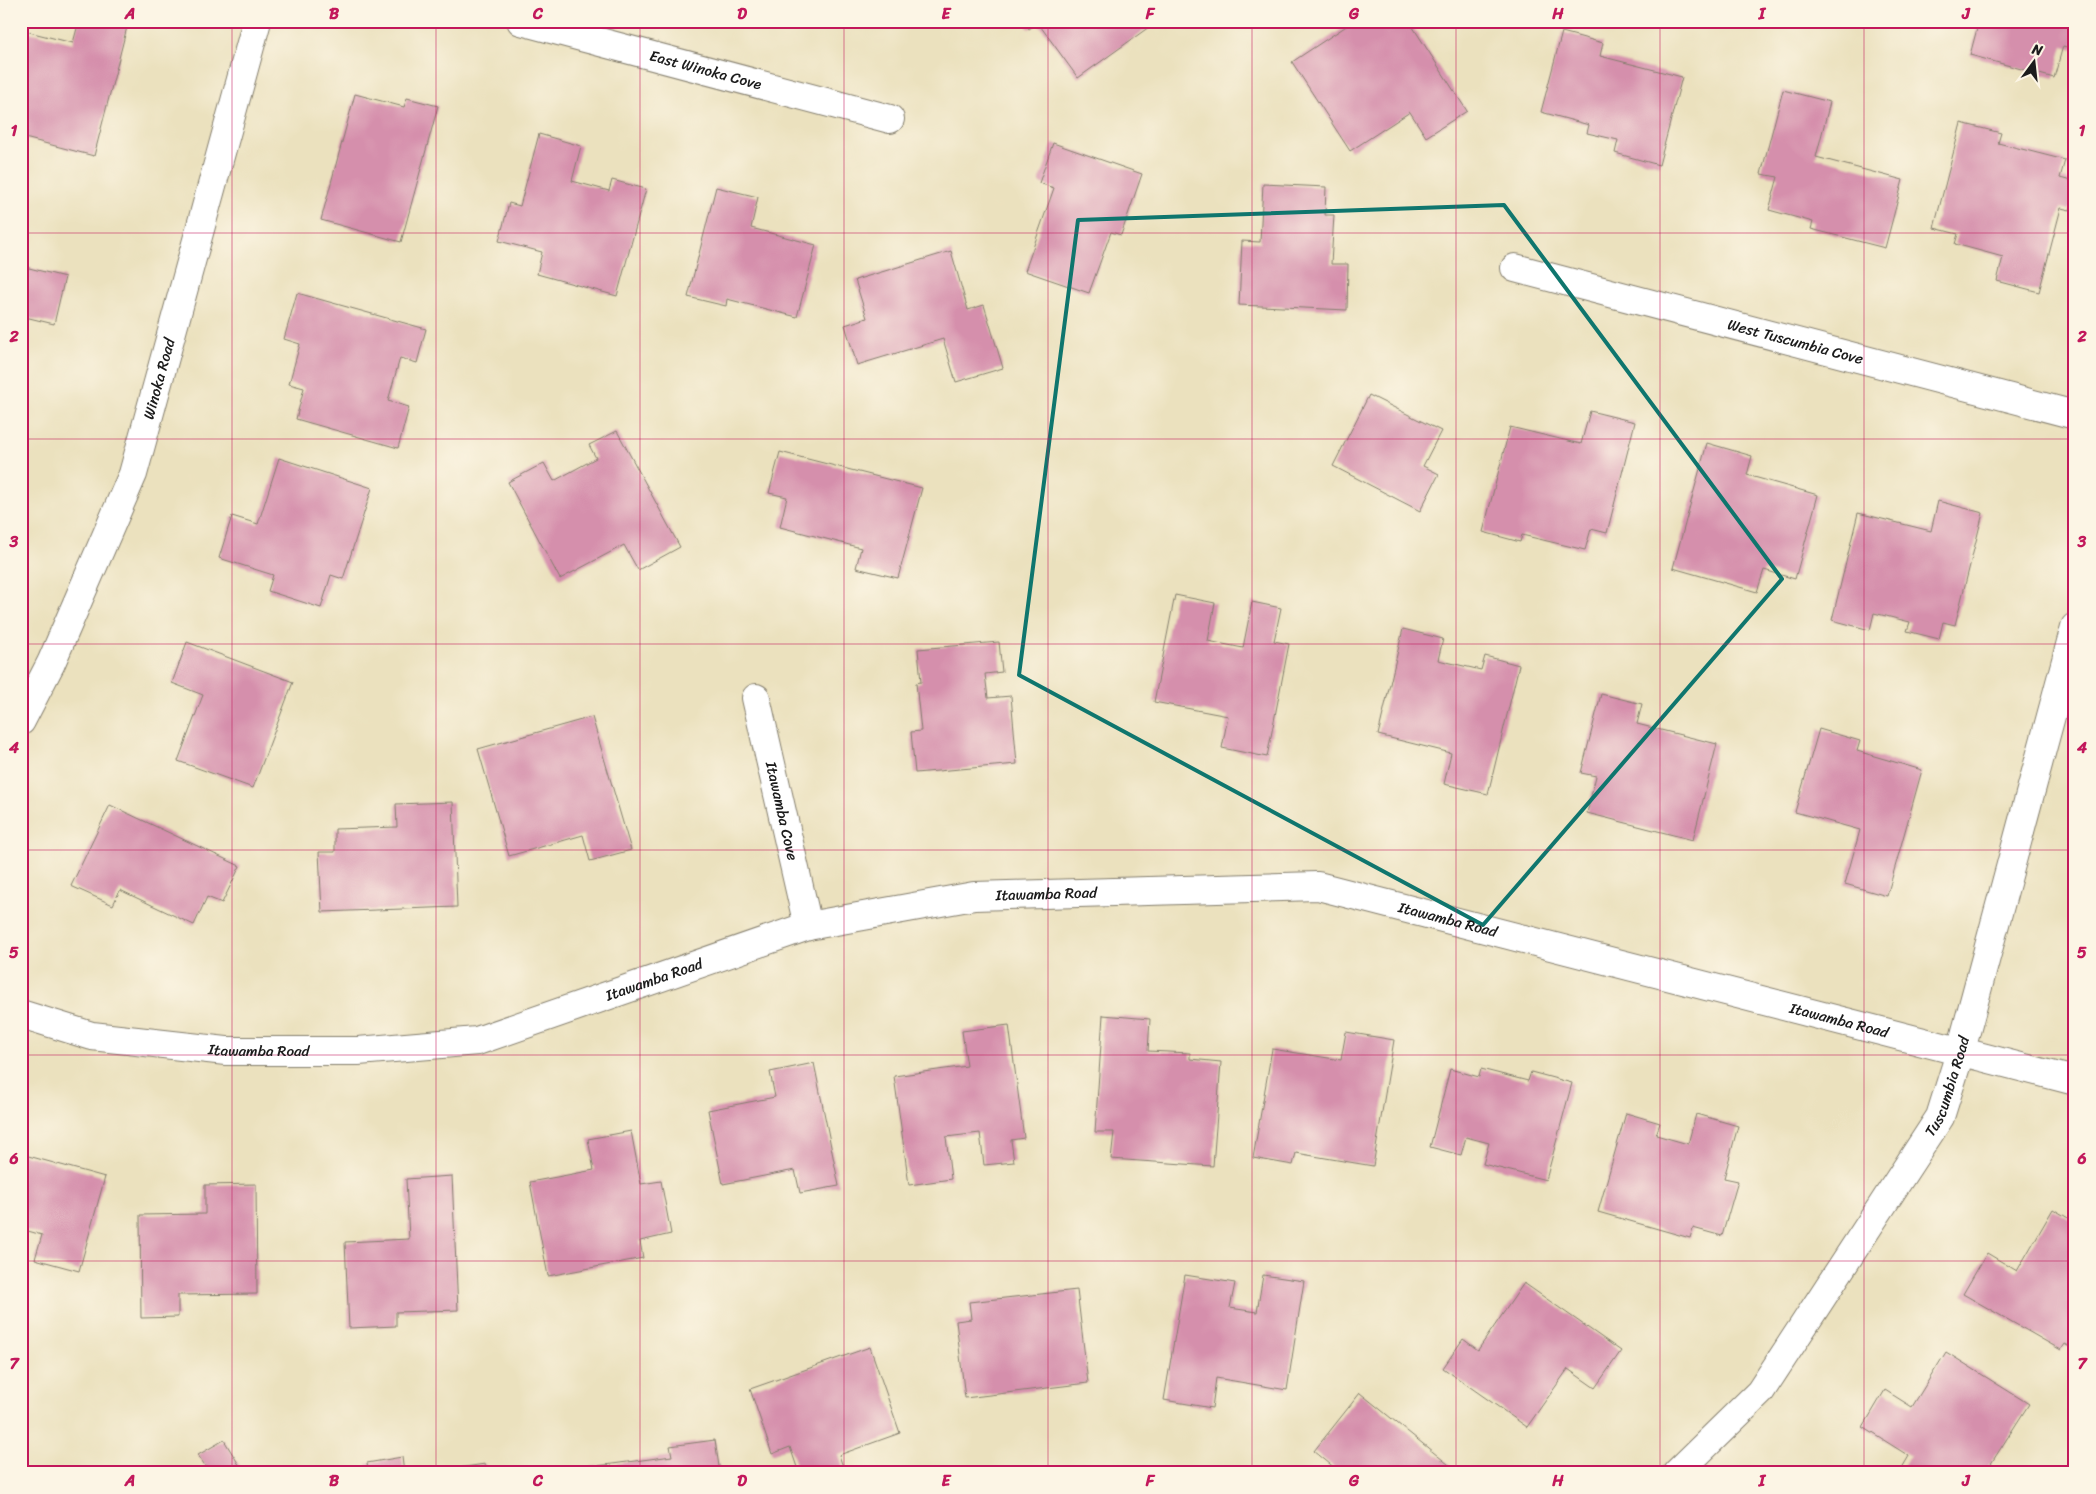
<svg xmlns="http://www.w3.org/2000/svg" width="2096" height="1494" font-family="Sriracha,sans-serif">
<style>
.building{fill:#d58fac}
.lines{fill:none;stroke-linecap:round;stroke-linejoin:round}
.minor-casing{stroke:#847e6d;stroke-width:30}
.minor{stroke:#fff;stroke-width:28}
.marked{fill:none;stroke:#0f766e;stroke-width:4;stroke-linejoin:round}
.grid{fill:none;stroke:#c2185b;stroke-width:1;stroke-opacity:0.55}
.labels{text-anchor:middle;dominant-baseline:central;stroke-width:4;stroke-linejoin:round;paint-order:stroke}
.street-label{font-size:15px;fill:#1c1c1c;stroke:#fcf5e5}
.neatline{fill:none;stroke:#c2185b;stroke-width:2}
.grid-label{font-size:16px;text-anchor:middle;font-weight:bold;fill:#c2185b}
</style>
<rect width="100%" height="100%" fill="#fcf5e5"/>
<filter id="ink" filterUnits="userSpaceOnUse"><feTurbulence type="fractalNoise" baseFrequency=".02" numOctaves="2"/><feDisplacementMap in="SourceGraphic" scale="10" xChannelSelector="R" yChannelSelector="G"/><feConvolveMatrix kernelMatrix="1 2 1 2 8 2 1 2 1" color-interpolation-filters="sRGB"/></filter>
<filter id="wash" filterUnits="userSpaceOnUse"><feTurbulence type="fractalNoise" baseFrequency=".0096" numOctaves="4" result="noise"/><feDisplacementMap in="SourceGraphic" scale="20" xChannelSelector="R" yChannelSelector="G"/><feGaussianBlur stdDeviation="1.12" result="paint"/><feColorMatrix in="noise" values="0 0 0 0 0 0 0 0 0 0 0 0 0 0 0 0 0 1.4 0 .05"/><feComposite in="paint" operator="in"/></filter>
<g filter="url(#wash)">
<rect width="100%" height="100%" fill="#ebe1be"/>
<g id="blocks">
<g class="building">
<path d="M79 21H107L127 27 94 156 21 137V30L73 43Z"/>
<path d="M1023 21H1145L1149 27 1078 78 1038 23 1029 29Z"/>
<path d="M1354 21H1409L1467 111 1426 137 1410 112 1350 151 1292 62Z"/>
<path d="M1979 21H2075L2074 49 2063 46 2054 78 1970 55Z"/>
<path d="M1562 32 1603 43 1600 56 1682 77 1659 165 1615 153 1618 140 1587 133 1589 125 1541 112Z"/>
<path d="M1783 90 1830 102 1816 157 1903 180 1885 248 1811 229 1813 222 1769 210 1778 177 1761 174Z"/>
<path d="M355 94 404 107 407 98 438 106 401 242 321 220Z"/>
<path d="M1961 123 2001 133 1998 143 2065 160 2060 178 2075 182V194L2070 210 2061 208 2039 292 1997 281 2003 257 1955 244 1958 234 1934 228Z"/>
<path d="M539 134 581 146 572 181 609 191 612 180 646 189 617 296 537 274 542 252 499 241 509 203 520 206Z"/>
<path d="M1053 143 1142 174 1121 235 1111 232 1089 293 1025 271 1054 188 1039 183Z"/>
<path d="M1263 184 1326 187 1325 215H1334L1331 264H1348L1347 310 1239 305 1242 241 1260 242Z"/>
<path d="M716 187 758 197 751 228 816 245 797 317 727 299 726 306 688 297Z"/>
<path d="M951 251 968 310 984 305 1003 368 956 382 943 339 857 365 845 325 867 318 855 280Z"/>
<path d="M21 266 65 277 54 324 25 317 21 329Z"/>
<path d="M297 293 426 329 417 363 400 358 388 401 409 407 398 448 296 419 304 388 289 384 300 344 284 339Z"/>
<path d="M1369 395 1441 431 1423 466 1439 474 1420 511 1333 466Z"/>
<path d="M1590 411 1635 422 1607 533 1591 529 1585 550 1522 535 1520 542 1483 532 1510 427 1581 444Z"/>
<path d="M617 431 680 547 638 570 624 545 560 579 508 482 544 463 554 481 596 458 589 445Z"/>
<path d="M1707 443 1752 456 1747 475 1818 495 1795 579 1764 570 1757 592 1673 568Z"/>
<path d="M780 452 922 488 898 578 856 568 861 548 780 527 787 497 769 493Z"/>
<path d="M279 458 372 488 343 579 331 575 321 608 268 591 273 575 219 558 232 516 258 524Z"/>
<path d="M1938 501 1983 513 1955 625 1943 622 1939 639 1907 631 1910 622 1874 613 1870 630 1832 620 1858 513 1931 531Z"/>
<path d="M1175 595 1215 603 1208 641 1243 648 1252 602 1281 608 1274 641 1289 644 1267 757 1222 748 1228 716 1154 702Z"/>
<path d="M1403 629 1443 639 1438 660 1481 670 1485 656 1519 665 1488 794 1444 784 1451 753 1378 735Z"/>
<path d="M187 642 293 682 253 788 178 761 203 695 172 683Z"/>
<path d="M999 642 1002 672 985 674 988 698 1011 696 1017 764 915 773 911 732 921 731 916 683 921 682 918 649Z"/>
<path d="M1601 694 1642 704 1637 724 1717 744 1693 840 1587 813 1596 776 1581 773Z"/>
<path d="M592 717 631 850 590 861 583 835 509 856 478 749Z"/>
<path d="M1819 729 1860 741 1857 751 1922 770 1887 896 1845 884 1860 830 1795 812Z"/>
<path d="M453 802 457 907 322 912 319 852H335V829L397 827 396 804Z"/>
<path d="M110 805 240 866 222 903 207 897 194 925 120 890 113 905 71 886Z"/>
<path d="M1103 1015 1150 1019 1148 1051 1190 1053V1059L1221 1062 1213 1166 1111 1159 1114 1132H1095Z"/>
<path d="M1009 1025 1024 1138 1011 1140 1014 1162 984 1165 980 1133 946 1137 951 1179 909 1185 894 1076 967 1066 962 1031Z"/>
<path d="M1346 1032 1394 1040 1373 1166 1296 1153 1293 1165 1253 1158 1272 1049 1341 1060Z"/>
<path d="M814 1063 839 1186 800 1193 795 1170 723 1184 708 1110 775 1097 770 1072Z"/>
<path d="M1450 1069 1479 1077 1481 1069 1528 1081 1531 1072 1572 1083 1546 1180 1483 1164 1489 1143 1466 1137 1461 1155 1430 1147Z"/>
<path d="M1626 1113 1660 1123 1656 1135 1688 1144 1696 1114 1738 1126 1724 1178 1738 1181 1722 1236 1693 1228 1690 1238 1598 1212Z"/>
<path d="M631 1131 641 1184 661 1181 671 1234 640 1241 643 1258 548 1276 530 1182 594 1170 588 1139Z"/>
<path d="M21 1154 105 1177 79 1271 35 1259 42 1235 21 1229Z"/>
<path d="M452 1176 458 1310 396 1312V1326L349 1328 345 1242 409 1239 406 1179Z"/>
<path d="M256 1184 257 1294 178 1295V1317L141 1318 140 1215 205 1214V1185Z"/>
<path d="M2053 1209 2075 1222V1349L2065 1344 2061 1350 1963 1294 1987 1253 2017 1271Z"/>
<path d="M1185 1275 1235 1283 1230 1308 1257 1312 1263 1275 1304 1281 1287 1390 1216 1378 1212 1408 1164 1400Z"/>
<path d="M1524 1283 1621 1351 1595 1388 1568 1369 1527 1427 1443 1368 1463 1339 1478 1350Z"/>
<path d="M1077 1290 1088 1383 965 1398 956 1321 971 1319 969 1302Z"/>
<path d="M870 1347 900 1433 839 1455 845 1473H799L790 1447 772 1454 750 1389Z"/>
<path d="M1946 1352 2029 1404 1985 1473H1899L1909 1456 1863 1427 1885 1390 1912 1407Z"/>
<path d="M1360 1393 1459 1473H1341L1314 1451Z"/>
<path d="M224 1440 244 1473H195L206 1467 198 1455Z"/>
<path d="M715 1440 720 1473H591L590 1467 672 1456 670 1446Z"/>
<path d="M402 1457 404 1473H369L367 1463Z"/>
<path d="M485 1464 487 1473H431V1472Z"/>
</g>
</g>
</g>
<g filter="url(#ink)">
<use href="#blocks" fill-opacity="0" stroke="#847e6d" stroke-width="1"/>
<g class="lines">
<g class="minor-casing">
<g id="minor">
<path id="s1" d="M521 21 890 119"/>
<path id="s2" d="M1515 268 2075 415"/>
<path id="s3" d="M756 698 808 926"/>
<path id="s4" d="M21 721 51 663 133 474 257 21"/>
<path id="s5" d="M21 1014 92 1036 226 1051H358L477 1041 808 926 974 896 1318 886 2075 1081"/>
<path id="s6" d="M1677 1473 1760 1392 1940 1117 1961 1050 2075 627"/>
</g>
</g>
<use href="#minor" class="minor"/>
</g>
</g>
<path class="marked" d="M1504 205 1782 579 1483 925 1019 675 1078 220Z"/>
<path class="grid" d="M232 21V1473M436 21V1473M640 21V1473M844 21V1473M1048 21V1473M1252 21V1473M1456 21V1473M1660 21V1473M1864 21V1473M21 233H2075M21 439H2075M21 644H2075M21 850H2075M21 1055H2075M21 1261H2075"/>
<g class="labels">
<g class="street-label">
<text stroke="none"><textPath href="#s1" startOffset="191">East Winoka Cove</textPath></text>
<text stroke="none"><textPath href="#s2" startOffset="290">West Tuscumbia Cove</textPath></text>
<text stroke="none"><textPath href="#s4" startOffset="370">Winoka Road</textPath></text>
<text stroke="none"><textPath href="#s3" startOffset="116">Itawamba Cove</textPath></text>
<text stroke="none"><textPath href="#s5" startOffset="1052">Itawamba Road</textPath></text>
<text stroke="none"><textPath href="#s5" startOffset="1458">Itawamba Road</textPath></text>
<text stroke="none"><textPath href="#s5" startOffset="648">Itawamba Road</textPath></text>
<text stroke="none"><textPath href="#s5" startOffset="1862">Itawamba Road</textPath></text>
<text stroke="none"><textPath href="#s5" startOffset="242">Itawamba Road</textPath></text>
<text stroke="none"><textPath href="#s6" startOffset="476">Tuscumbia Road</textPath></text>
</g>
</g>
<rect width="2096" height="1494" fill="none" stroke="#fcf5e5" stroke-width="55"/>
<g transform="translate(2034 62) rotate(15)" stroke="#fcf5e5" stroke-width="4" paint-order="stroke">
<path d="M0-4L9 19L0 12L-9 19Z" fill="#1c1c1c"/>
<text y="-8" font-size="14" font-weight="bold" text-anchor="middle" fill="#1c1c1c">N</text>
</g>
<rect x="28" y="28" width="2040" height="1438" class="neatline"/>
<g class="grid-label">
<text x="130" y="19">A</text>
<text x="334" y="19">B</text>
<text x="538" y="19">C</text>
<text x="742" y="19">D</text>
<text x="946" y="19">E</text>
<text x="1150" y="19">F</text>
<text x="1354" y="19">G</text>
<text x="1558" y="19">H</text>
<text x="1762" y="19">I</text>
<text x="1966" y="19">J</text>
<text x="14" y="136">1</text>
<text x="2082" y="136">1</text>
<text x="14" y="342">2</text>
<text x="2082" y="342">2</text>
<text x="14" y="547">3</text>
<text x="2082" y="547">3</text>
<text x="14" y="753">4</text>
<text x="2082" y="753">4</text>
<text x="14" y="958">5</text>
<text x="2082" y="958">5</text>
<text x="14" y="1164">6</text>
<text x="2082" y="1164">6</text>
<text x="14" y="1369">7</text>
<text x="2082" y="1369">7</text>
<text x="130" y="1486">A</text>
<text x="334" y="1486">B</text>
<text x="538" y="1486">C</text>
<text x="742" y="1486">D</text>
<text x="946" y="1486">E</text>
<text x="1150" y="1486">F</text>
<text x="1354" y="1486">G</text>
<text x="1558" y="1486">H</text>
<text x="1762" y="1486">I</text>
<text x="1966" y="1486">J</text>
</g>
</svg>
